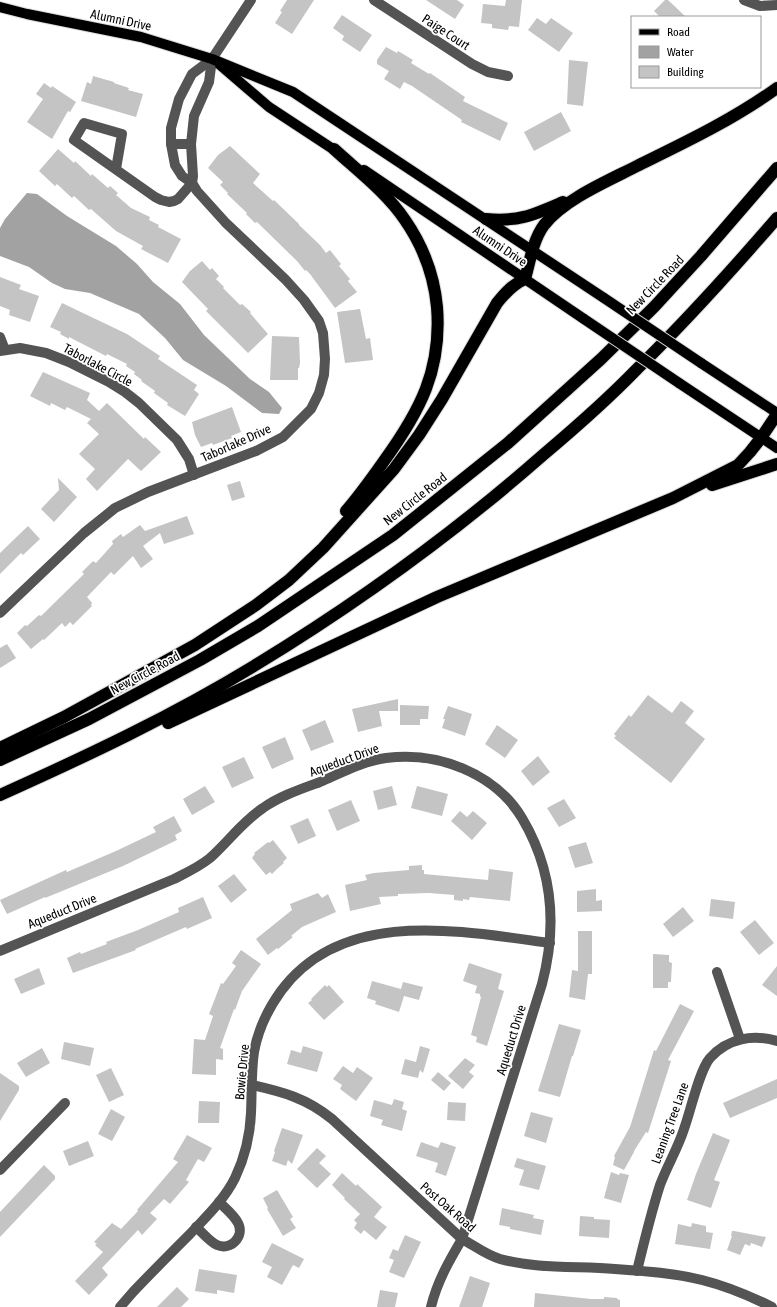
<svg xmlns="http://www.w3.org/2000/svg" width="777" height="1307" font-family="'Asap Condensed',sans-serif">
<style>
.water{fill:#a2a2a2}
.building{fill:#c4c4c4}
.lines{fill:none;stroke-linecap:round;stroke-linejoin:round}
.major-casing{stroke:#dbdbdb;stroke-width:12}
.highway-casing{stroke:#dbdbdb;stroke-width:14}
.minor{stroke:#545454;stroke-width:10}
.major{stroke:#000;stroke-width:10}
.highway{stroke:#000;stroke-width:12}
.major-bridge-casing{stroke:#dbdbdb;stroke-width:12;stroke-linecap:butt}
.major-bridge{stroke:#000;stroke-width:10}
.labels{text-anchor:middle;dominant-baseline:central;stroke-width:3.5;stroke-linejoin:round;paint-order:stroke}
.street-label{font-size:13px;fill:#000;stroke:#fff}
</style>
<rect width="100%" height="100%" fill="#fff"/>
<path class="water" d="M27 193 37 194 67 216 116 246 137 264 153 282 180 304 204 335 250 379 269 392 282 408 279 414 262 413 226 386 183 360 165 338 139 314 90 293 65 289 52 283 29 267 0 256V228L5 219Z"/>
<g class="building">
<path d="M287 0H314L292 34 275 23 282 12 280 11Z"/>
<path d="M426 0H457L464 5 455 19Z"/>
<path d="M506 0H522L519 27 509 26 508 30 492 28V24L481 23 483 4 505 6Z"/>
<path d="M665 0H668L686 17H660L654 11Z"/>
<path d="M342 15 372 35 360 52 342 40 344 36 333 28Z"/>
<path d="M537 18 546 24 551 18 573 33 559 52 528 30Z"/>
<path d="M386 47 397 53 398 51 413 60 411 63 429 74 430 73 465 97 463 101 508 123 500 141 461 122 462 120 412 86 404 82 400 89 384 79 389 71 377 64V60Z"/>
<path d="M569 60 588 62 583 106 567 104Z"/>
<path d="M93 76 114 82V83L129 88 128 90 143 94 136 117 81 101 87 82 91 84Z"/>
<path d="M44 83 51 88 52 86 76 102 70 112 68 111 52 139 27 122 43 99 36 94Z"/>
<path d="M561 112 571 131 534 151 524 132Z"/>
<path d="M230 146 260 174 253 183 273 201 274 200 299 224V225L320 245 326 253 330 250 341 264 339 266 350 279 348 281 357 292 335 308 310 274 306 270 305 271 297 261 257 222 255 223 246 214 247 213 227 194 228 193 220 185 223 182 208 168 218 155Z"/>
<path d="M58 149 74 163 75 161 91 176 92 174 108 188 110 186 118 193 116 195 131 208 150 217 149 220 159 225 158 227 181 239 168 263 141 249 143 246 116 231 91 209 89 210 74 196 72 198 57 184 55 186 39 171Z"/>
<path d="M202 261 210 270 212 268 219 276 216 279 224 287 223 288 240 305 242 304 251 312 250 313 268 334 248 353 206 311 208 309 182 282 190 271Z"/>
<path d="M0 277 21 285 19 289 39 296 30 322 9 315 10 310 0 306Z"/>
<path d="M62 303 127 334 160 356 158 359 197 385 194 390 199 394 185 416 167 405 168 403 154 393 155 391 141 381 142 380 134 374 135 372 126 366 127 364 107 354 106 356 69 337V339L60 334 61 332 50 327Z"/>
<path d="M360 309 366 339 370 338 373 360 345 363 337 312Z"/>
<path d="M272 336 299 337 300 363 299 368H298V380H270Z"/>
<path d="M43 372 90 393 87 400 99 411 107 403 144 439 145 437 161 452 141 471 128 459 97 491 86 479 95 469 79 454 99 434 87 423 91 419 67 407 65 410 51 403 50 406 30 396Z"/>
<path d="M232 407 241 432 231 436 232 438 213 445 212 443 201 447 195 435 192 422Z"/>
<path d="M58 478 77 497 54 522 41 509 59 490Z"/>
<path d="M240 481 245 497 232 501 227 485Z"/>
<path d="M187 516 194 534 164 544 160 533 143 546 153 559 141 568 133 556 114 575 111 572 87 597 92 603 91 605 92 606 73 625 70 622 65 627 62 623 44 640 43 639 31 649 17 633 25 625 27 626 39 615 41 616 84 574 82 572 93 561 96 563 113 544 112 541 121 534 123 537 140 525 145 531Z"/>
<path d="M28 526 40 539 23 555 21 553 0 574V553Z"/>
<path d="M7 644 16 658 0 668V648Z"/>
<path d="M648 695 672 713 681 701 694 711 685 723 705 739 671 783 614 738 616 736 614 734 629 715 631 717Z"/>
<path d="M398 699V711H379L382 726 358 732 352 709Z"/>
<path d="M400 705 429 706 428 719H420V725H400Z"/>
<path d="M448 706 472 714 465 736 442 728 445 719H443Z"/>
<path d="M325 720 334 742 311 751 302 730Z"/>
<path d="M497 725 518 740 505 758 485 744Z"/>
<path d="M285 737 294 759 272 769 262 747Z"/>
<path d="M538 756 550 772 533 786 521 771Z"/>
<path d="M244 757 254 778 232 788 222 767Z"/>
<path d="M205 786 215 802 192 815 183 799Z"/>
<path d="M392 786 397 805 378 810 373 791Z"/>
<path d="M417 786 448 794 442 816 411 808Z"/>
<path d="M564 799 576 818 559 827 547 808Z"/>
<path d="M351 800 360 821 337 831 328 810Z"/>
<path d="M460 811 467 817 473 811 487 823 472 840 451 821Z"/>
<path d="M174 816 182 831 175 835 177 840 123 866 45 898V897L7 914 0 900 66 870 67 872 116 851 156 832 153 827Z"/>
<path d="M308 818 316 836 298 844 290 826Z"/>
<path d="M273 840 287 858 283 862 284 863 277 869 272 874 270 872 266 875 252 858 255 854 254 853 268 842 269 843Z"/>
<path d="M586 842 593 863 575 868 568 847Z"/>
<path d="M422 865V870H424V874L488 880 489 869 513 872 510 901 470 897 469 900 463 899V901L454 900V895L429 893 398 894V896L379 897 381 904 350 911 345 885 367 880 365 875 374 873 409 870V866Z"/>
<path d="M234 874 247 890 231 903 218 886Z"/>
<path d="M596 889V901L602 900V911L577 912V891Z"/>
<path d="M318 893 322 898 328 894 336 912 302 927 291 936 293 937 278 949 277 948 268 955 256 939 292 910 290 904Z"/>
<path d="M203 897 212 918 187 929 186 927 135 949 136 950 73 973 67 958 80 952 81 954 107 944 106 942 138 930 179 912 178 908Z"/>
<path d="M711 899 735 902 733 919 709 916Z"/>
<path d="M683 907 694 921 673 937 663 924Z"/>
<path d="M755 920 774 943 759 955 740 932Z"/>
<path d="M578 931H592V974H588L585 1000 569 997 572 970 578 971Z"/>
<path d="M241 950 261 964 242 991 235 1010 234 1009 220 1048 223 1049V1060L216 1059V1075L192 1074 194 1039 205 1040 213 1016 209 1014 221 983 223 984 236 966 232 963Z"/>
<path d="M653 954 669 955V962L672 963 671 980V982H668V988H653Z"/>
<path d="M469 963 502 974 498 989 504 991 487 1046 476 1042 477 1037 471 1035 481 997 480 996V994L475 993 477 986 463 981Z"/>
<path d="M777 966V996L762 985Z"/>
<path d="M39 968 45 984 21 994 14 979Z"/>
<path d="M372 981 401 989 403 982 423 987 419 1000 404 996 399 1012 375 1004 376 1001 367 998Z"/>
<path d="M325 985 327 987 329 985 344 1002 324 1020 308 1003 312 1000 311 999Z"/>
<path d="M680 1004 694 1011 668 1060 671 1061 648 1133 646 1132 634 1151V1152L624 1170 613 1165 615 1157 614 1156 630 1127 654 1050 656 1051Z"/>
<path d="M559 1024 581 1030 573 1056H572L560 1097 538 1091Z"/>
<path d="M64 1042 94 1048 90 1066 61 1059Z"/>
<path d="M303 1046 323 1052 317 1072 287 1064 291 1050 301 1053Z"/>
<path d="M420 1046 430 1049 423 1073 420 1070 418 1078 401 1074 405 1059 416 1062Z"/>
<path d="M42 1048 50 1063 26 1077 17 1063Z"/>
<path d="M465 1058 475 1065 469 1072 474 1076 463 1089 448 1076Z"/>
<path d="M343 1066 353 1073 357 1067 373 1078 356 1101 340 1089 342 1085 333 1079Z"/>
<path d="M111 1068 124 1095 109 1102 96 1075Z"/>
<path d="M438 1072 451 1083 444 1091 431 1080Z"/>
<path d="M0 1073 19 1086V1090L0 1121Z"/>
<path d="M777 1079V1098L730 1118 723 1103Z"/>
<path d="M394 1099 404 1102 402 1109 407 1111 402 1131 381 1125 383 1120 370 1116 374 1100 392 1105Z"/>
<path d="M199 1101 220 1102 219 1123H198Z"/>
<path d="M448 1102 466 1103 465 1121 447 1120Z"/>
<path d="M111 1109 125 1117 112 1141 98 1134Z"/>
<path d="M531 1112 553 1118 546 1143 524 1136Z"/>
<path d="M282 1128 303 1135 292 1164 288 1160 286 1166 272 1161 275 1152 274 1151Z"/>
<path d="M713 1133 730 1140 714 1180 720 1182 711 1208 687 1200 696 1174Z"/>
<path d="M187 1135 212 1148 204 1162 198 1159 186 1180 189 1182 170 1204 164 1199 150 1213 157 1219 142 1235 138 1230 102 1268 108 1275 89 1295 75 1281 103 1252 95 1245 97 1244 94 1242 112 1223 121 1229 138 1211 137 1210 178 1162 173 1159Z"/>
<path d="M88 1141 94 1156 69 1166 63 1151Z"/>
<path d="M421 1142 438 1148 441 1142 456 1147 446 1176 435 1172 438 1163 416 1156Z"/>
<path d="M317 1148 326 1156 319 1163 331 1174 317 1188 297 1169Z"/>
<path d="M517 1158 546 1166 539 1190 519 1185 524 1170 514 1167Z"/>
<path d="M44 1165 55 1176V1179L0 1237V1212Z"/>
<path d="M611 1172 619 1175 620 1173 629 1175 621 1203 604 1198Z"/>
<path d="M342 1173 356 1186 357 1184 382 1207 374 1217 387 1227 376 1240 364 1230 361 1234 354 1228 357 1223 354 1220 360 1214 344 1199 345 1198 332 1185Z"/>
<path d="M277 1190 293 1217 290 1219 296 1228 283 1236 267 1209 268 1208 263 1198Z"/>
<path d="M502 1208 534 1215 533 1218 544 1220 541 1235 510 1229V1227L499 1225Z"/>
<path d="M580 1216 594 1217V1219L610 1220 609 1238 579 1236Z"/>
<path d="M692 1223 706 1226V1232L713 1233 710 1249 675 1244 678 1224 691 1227Z"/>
<path d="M732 1231H734L766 1237 762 1247 751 1243 750 1246 745 1244 740 1255 727 1250 732 1236H731Z"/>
<path d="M405 1235 421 1242 404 1278 389 1272 394 1260 389 1258 393 1249 398 1251Z"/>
<path d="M272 1243 304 1259 299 1268 293 1265 282 1285 267 1277 272 1267 262 1262Z"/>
<path d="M199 1269 237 1275 234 1293 217 1290V1294L195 1291Z"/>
<path d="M470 1276 490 1283 482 1307H459Z"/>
<path d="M177 1287 189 1299 181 1307H157Z"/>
<path d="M380 1290 398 1293 395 1307H377Z"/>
<path d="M535 1293 591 1299H604V1297L617 1298V1299L620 1300V1307H534Z"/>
</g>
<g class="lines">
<g class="major-casing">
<g id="major">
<path d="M0 7 27 14 141 37 212 59 293 92 604 298"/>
<path d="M220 65 269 107 339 153"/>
<path d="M364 170 584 319"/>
<path d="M701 363 777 413"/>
<path d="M679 383 777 448"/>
</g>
</g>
<g class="highway-casing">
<g id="highway">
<path d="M334 149C358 171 387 193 405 220 423 246 434 275 437 307 442 370 420 411 384 461 372 478 360 495 346 511"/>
<path d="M486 219C519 222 533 215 563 202"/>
<path d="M712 485 777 464"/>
<path d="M168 723 437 597 673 498 738 465 750 452 761 438 777 414"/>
<path d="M0 748 64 717 195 645 256 605 289 580 323 548 394 469 419 435 442 399 497 303C505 293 513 284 525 279 530 261 533 240 544 225 564 199 610 180 639 165 686 142 734 119 777 88"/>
<path d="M0 760 89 719 200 660 258 626 393 535 508 443 601 359 654 307 701 256 777 168"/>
<path d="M0 795C87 756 172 716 254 666 356 604 453 534 543 455 575 428 607 400 637 369 686 321 732 270 777 218"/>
</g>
</g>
<g class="minor">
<path d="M374 0 472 64 488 72 508 76"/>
<path d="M744 0 760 6 777 5"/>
<path d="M171 144H191"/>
<path d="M116 169 122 134 84 123 74 140 155 197 161 200 169 202 174 201 178 199 192 183 193 176 191 144 194 116 209 82 212 59"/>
<path d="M0 337 5 350"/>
<path d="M0 351 20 348 46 353 69 362 109 382 125 392 139 403 177 440 189 459 194 475"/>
<path d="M0 613 84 533 115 508 148 492 256 451 283 437 311 409 319 393 324 375 325 359 323 333 319 321 304 300 285 279 225 222 197 191 192 183 182 176 175 165 171 144V128L179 99 192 74 212 59 251 0"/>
<path d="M0 951 174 879C186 873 199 867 210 858 228 842 242 822 263 808 280 796 301 789 320 782 341 773 363 761 386 758 437 751 495 773 522 818 553 870 557 927 542 984L462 1239C449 1261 437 1282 431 1307"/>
<path d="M717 972 740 1039"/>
<path d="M252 1085C283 1092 306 1098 332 1119L462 1239C475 1246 486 1255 500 1259 537 1269 576 1266 615 1269 643 1271 674 1273 702 1280 726 1286 750 1296 772 1307"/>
<path d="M0 1170 65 1103"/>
<path d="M196 1227C202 1232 210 1242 217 1245 231 1251 245 1236 238 1223 234 1215 225 1208 219 1202"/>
<path d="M637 1271C644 1242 651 1213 660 1185 667 1166 678 1148 684 1129 691 1110 699 1071 710 1058 728 1038 753 1034 777 1041"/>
<path d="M120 1307 133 1292C151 1273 170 1254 189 1235 206 1217 224 1200 235 1178 245 1157 250 1136 251 1113 252 1093 251 1072 254 1052 258 1030 268 1009 281 991 343 907 460 931 550 943"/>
</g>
<use href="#major" class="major"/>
<use href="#highway" class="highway"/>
<g class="major-bridge-casing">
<g id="major-bridge">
<path d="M604 298 701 363"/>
<path d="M584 319 679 383"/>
</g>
</g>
<use href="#major-bridge" class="major-bridge"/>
</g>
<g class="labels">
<g class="street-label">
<text transform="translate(121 20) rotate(12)">Alumni Drive</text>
<text transform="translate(446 32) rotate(33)">Paige Court</text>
<text transform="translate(500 246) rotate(34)">Alumni Drive</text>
<text transform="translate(655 285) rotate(-46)">New Circle Road</text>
<text transform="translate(98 365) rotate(28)">Taborlake Circle</text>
<text transform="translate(236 443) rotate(-24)">Taborlake Drive</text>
<text transform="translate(415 499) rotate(-38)">New Circle Road</text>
<text transform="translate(145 673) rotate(-28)">New Circle Road</text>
<text transform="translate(344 760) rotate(-20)">Aqueduct Drive</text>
<text transform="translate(62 911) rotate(-22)">Aqueduct Drive</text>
<text transform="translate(511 1040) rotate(-73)">Aqueduct Drive</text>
<text transform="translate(242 1072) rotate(-85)">Bowie Drive</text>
<text transform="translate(670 1123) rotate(-70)">Leaning Tree Lane</text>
<text transform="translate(448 1207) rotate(41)">Post Oak Road</text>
</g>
</g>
<rect x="631" y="16" width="130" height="72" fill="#ffffff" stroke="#999999"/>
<rect x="639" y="29" width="20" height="6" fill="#000000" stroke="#999999"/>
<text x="667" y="36" font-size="12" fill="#000000">Road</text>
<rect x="639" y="46" width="20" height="12" fill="#a2a2a2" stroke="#999999"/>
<text x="667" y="56" font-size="12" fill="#000000">Water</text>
<rect x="639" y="66" width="20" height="12" fill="#c4c4c4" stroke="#999999"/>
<text x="667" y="76" font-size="12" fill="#000000">Building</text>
</svg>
